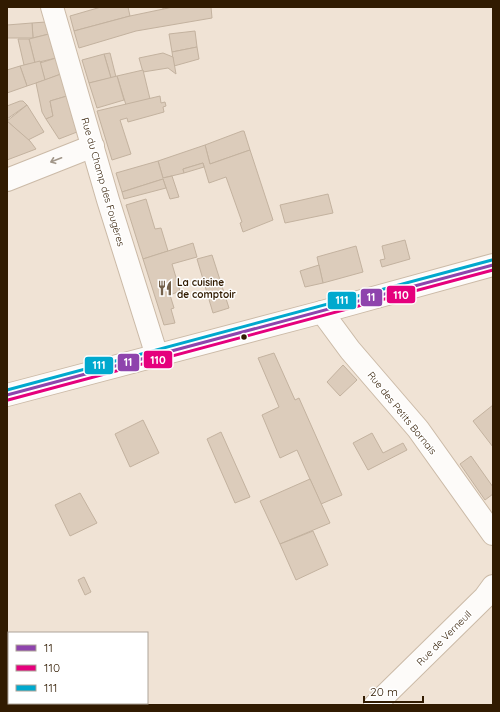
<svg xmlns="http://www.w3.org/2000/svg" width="500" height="712" font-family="Quicksand,sans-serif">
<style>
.building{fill:#dcccbb;stroke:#c3b29f}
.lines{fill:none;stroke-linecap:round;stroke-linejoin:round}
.minor-casing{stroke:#cbbaa7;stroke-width:24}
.major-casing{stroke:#cbbaa7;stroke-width:24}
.minor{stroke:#fdfbf9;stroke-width:22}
.major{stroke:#fdfbf9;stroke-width:22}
.bus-1-casing{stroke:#fff;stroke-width:6}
.bus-2-casing{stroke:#fff;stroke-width:6}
.bus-3-casing{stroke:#fff;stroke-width:6}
.bus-1{stroke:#8e44ad;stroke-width:3}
.bus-2{stroke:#e5007d;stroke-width:3}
.bus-3{stroke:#00a9ce;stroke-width:3}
.oneway{stroke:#a19689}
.bus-dot{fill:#311b01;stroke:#fff;stroke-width:1.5}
.labels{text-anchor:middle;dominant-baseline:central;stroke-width:3;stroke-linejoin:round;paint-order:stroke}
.street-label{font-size:10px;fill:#311b01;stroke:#fff}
.poi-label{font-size:10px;font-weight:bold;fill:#311b01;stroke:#fff;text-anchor:start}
.line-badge{stroke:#fff;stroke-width:1.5}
.badge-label{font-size:11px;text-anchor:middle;font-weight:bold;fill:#fff}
</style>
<rect width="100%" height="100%" fill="#f0e3d5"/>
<g class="building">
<path d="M101 7H128L130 16 74 31 70 16Z"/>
<path d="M163 7H173L163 10Z"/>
<path d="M173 7H211L212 18 136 31 79 48 74 31 130 16Z"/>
<path d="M46 22 49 34 33 38 32 23Z"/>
<path d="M32 23 33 38H7V25Z"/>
<path d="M195 31 197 47 172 52 169 34Z"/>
<path d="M49 34 56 58 35 63 29 39Z"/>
<path d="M18 39H29L35 63 24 65Z"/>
<path d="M197 47 199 59 174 66 172 52Z"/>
<path d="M110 53 116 77 111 78 104 54Z"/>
<path d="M163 53 173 57 176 74 168 68 143 72 139 58Z"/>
<path d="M104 54 111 78 89 83 82 60Z"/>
<path d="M56 58 61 74 45 80 40 63Z"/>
<path d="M40 61 45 80 27 86 20 66Z"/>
<path d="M20 66 27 86 7 93V97V70Z"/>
<path d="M143 70 150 99 126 105 117 76Z"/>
<path d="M61 74 67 96 50 101 53 116 46 119 42 112 36 83Z"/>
<path d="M117 76 124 100 97 108 89 83Z"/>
<path d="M67 96 77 132 59 139 46 119 53 116 50 101Z"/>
<path d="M160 96 161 103 165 102 166 106 163 107 164 112 128 122 127 118 120 120 131 154 112 160 97 111Z"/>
<path d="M20 101H23L27 105 7 119V106Z"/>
<path d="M27 105 44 132 28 140 7 121Z"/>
<path d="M7 121 30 141 36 149 7 160Z"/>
<path d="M242 131H244L250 150 210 164 205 145Z"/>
<path d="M205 145 210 164 250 150 273 220 243 232 240 223 242 222 226 177 209 183 203 163 183 169 184 173 163 178 158 161Z"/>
<path d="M158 161 163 178 172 176 179 197 170 199 163 179 122 192 116 173Z"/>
<path d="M203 163 204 167 184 173 183 169Z"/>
<path d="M163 179 166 188 124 199 122 192Z"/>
<path d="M328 194 333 213 285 223 280 205Z"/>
<path d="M146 199 155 229 161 228 168 251 143 259 126 205Z"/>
<path d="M405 240 410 259 382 267 380 260 385 259 382 246Z"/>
<path d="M193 243 197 257 172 264 180 291 170 295 174 308 171 309 175 323 164 325 143 259Z"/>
<path d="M356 246 363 272 323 283 317 257Z"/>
<path d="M212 255 229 308 213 313 197 259Z"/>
<path d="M319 265 323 283 305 287 300 271Z"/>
<path d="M274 353 295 400 299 398 342 495 321 504 297 450 280 458 262 415 279 407 258 358Z"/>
<path d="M343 365 357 380 340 396 327 382Z"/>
<path d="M493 405V447L473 421Z"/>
<path d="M143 420 159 453 130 467 115 434Z"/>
<path d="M221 432 250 497 235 503 207 439Z"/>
<path d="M372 433 383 453 403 443 407 450 368 470 353 443Z"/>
<path d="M471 456 493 487V494L485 500 460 464Z"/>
<path d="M310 479 330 523 280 544 260 501Z"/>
<path d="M80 493 97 523 70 536 55 505Z"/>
<path d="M313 531 328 565 296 580 280 544Z"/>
<path d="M84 577 91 592 85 595 78 580Z"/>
<path d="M9 690V703H30L31 705H7V691Z"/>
</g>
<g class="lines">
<g class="minor-casing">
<g id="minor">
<path d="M52 7 108 200 157 356"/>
<path d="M7 180 93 146"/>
<path d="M322 312 350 350 418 429 493 534"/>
<path d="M375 705 485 597 493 586"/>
</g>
</g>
<g class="major-casing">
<path id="major" d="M7 395 322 312 493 265"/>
</g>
<use href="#minor" class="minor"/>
<use href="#major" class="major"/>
<g class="bus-1-casing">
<path id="bus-1" d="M7 395 493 265"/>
</g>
<g class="bus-2-casing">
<path id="bus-2" d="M8 400 493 270"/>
</g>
<g class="bus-3-casing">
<path id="bus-3" d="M7 390 492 260"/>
</g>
<use href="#bus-1" class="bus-1"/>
<use href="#bus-2" class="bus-2"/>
<use href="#bus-3" class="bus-3"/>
</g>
<defs><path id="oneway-shaft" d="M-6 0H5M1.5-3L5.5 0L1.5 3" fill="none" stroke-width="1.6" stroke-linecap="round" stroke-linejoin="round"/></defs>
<use class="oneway" href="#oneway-shaft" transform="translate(56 160) rotate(159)"/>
<defs>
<g id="restaurant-bare" transform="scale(1.2)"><path d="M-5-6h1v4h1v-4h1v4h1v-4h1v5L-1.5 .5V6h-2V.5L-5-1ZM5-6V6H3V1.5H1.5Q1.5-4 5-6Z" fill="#74614b" stroke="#fff" stroke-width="2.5" paint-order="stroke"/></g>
</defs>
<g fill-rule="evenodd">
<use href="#restaurant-bare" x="165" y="288"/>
</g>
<circle class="bus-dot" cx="244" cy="337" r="3.5"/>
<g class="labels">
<g class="street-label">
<text transform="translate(103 182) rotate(74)">Rue du Champ des Fougères</text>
<text transform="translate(402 413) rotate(51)">Rue des Petits Bornais</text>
<text transform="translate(444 638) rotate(-45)">Rue de Verneuil</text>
</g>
<g class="poi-label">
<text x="177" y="282">La cuisine<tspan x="177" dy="12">de comptoir</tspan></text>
</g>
</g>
<g class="line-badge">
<rect x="386" y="285" width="30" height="19" rx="4" fill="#e5007d"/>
<rect x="360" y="288" width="23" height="19" rx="4" fill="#8e44ad"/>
<rect x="327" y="291" width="30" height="19" rx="4" fill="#00a9ce"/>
<rect x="143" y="350" width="30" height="19" rx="4" fill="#e5007d"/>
<rect x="117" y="353" width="23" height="19" rx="4" fill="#8e44ad"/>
<rect x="84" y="356" width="30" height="19" rx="4" fill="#00a9ce"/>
</g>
<g class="badge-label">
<text x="401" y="299">110</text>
<text x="371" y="301">11</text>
<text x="342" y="304">111</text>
<text x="158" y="364">110</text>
<text x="128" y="366">11</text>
<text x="99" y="369">111</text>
</g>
<rect width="500" height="712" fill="none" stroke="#311b01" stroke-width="16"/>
<rect x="8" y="632" width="140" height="72" fill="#ffffff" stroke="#ada499"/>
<rect x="16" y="645" width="20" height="6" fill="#8e44ad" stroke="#ada499"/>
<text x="44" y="652" font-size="12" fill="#311b01">11</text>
<rect x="16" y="665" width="20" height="6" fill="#e5007d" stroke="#ada499"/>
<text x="44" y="672" font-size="12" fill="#311b01">110</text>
<rect x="16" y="685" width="20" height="6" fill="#00a9ce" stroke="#ada499"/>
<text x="44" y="692" font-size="12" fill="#311b01">111</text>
<path d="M364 696v6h59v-6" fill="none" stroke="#311b01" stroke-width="2"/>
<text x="370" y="696" font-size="12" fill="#311b01" stroke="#ffffff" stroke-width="3" paint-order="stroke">20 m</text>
</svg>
